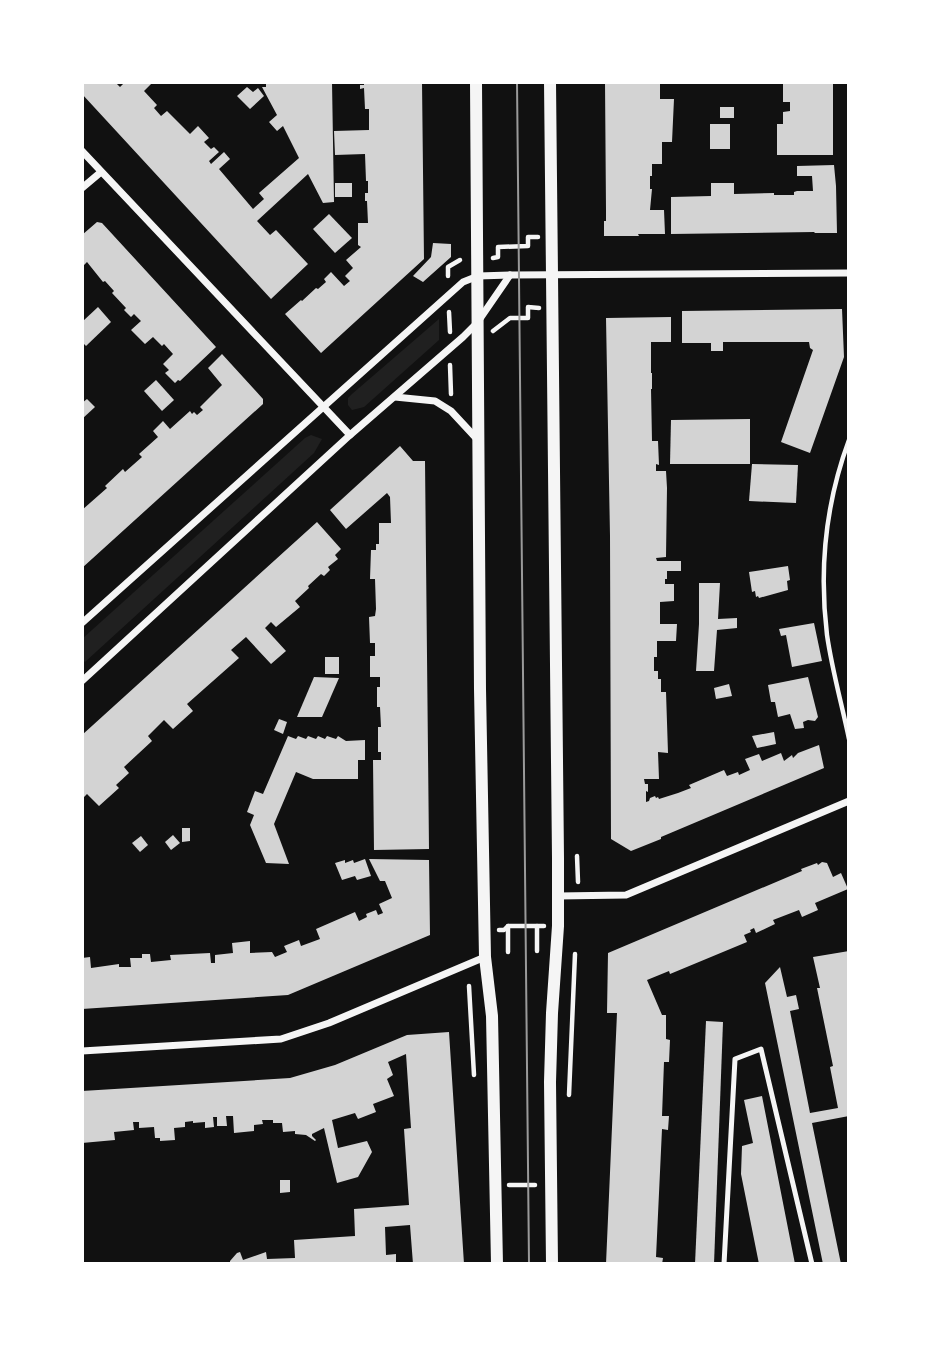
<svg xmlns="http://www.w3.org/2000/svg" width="931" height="1346" font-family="'Fira Sans Condensed',sans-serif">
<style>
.green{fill:#202020}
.building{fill:#d3d3d3}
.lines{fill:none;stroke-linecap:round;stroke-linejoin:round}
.path{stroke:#f5f5f5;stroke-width:4.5}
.service{stroke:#f5f5f5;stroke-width:5}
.minor{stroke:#f5f5f5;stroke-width:7}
.tertiary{stroke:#f5f5f5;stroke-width:12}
.tram{stroke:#9a9a9a;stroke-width:2}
</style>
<rect width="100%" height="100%" fill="#111"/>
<g class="green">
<path d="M439 319V340L364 407 352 410 348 405V398L352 394Z"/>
<path d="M311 435 322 439 314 453 85 662 82 659V639L305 438Z"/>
</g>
<g class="building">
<path d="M82 82H115L120 87 125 82H153L144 91 157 105 154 108 161 116 167 111 190 134 198 126 209 138 204 142 211 149 214 147 219 152 209 161 211 164 224 152 230 159 219 169 253 209 264 199 259 193 299 158 283 126 277 131 269 122 277 115 262 87H266V82H332L334 202 323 203 308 174 257 221 270 235 276 230 308 264 271 299 82 94Z"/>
<path d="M364 82H422L424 259 321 353 285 314 301 300 302 301 316 288 318 289 326 282 324 279 331 272 344 286 350 281 345 276 353 268 346 260 361 247 358 245V223H368L367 201H365V193H368V181H366L365 154 335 155 334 131 369 130V109H365L364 88 360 89V85H364Z"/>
<path d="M605 82H660V99H674L672 142H662V164H652V176H650V189H652L650 210H664L665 234H638L639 236H604V221H606V211Z"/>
<path d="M783 82H833V155H777V124H783V112L790 111V102H783Z"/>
<path d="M247 87 253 92 258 88 264 96 250 109 237 96Z"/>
<rect x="720" y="107" width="14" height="11"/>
<rect x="710" y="124" width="20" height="25"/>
<path d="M834 165 836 186 837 233H815L814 232 671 234V197L711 196V183H734V194L774 193V195H794V192L797 191H813L812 176H797V166Z"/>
<rect x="335" y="183" width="17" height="14"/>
<path d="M329 214 352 238 335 253 313 229Z"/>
<path d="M97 222 102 223 216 347 180 381 178 380 175 383 165 373 169 370 163 364 173 354 164 344 162 346 153 337 145 344 131 330 141 321 134 314 131 317 124 310 126 308 112 293 114 291 105 281 103 282 87 262 82 267V235Z"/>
<path d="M433 243 451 244V257L423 282 413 276 431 257Z"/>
<path d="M98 307 111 322 86 346 82 342V322Z"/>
<path d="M842 309 844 357 810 453 781 442 813 350 810 348 809 342H723V351H711V343H682V311Z"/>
<path d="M671 317V342H651V373H652V389H651L652 441H658L659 465 656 464V471H666L667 488 666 557 656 558 657 561H681V571H667V579H665V584H674V601L660 602V624H677L676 641H657V657H654V671H658V679H661V692H666L668 753 658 752 659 779H644L645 784H648V792L646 791V802L649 801 650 798 655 796 656 798 658 797 659 799 678 793 691 788 689 785 724 770 727 776 738 772 739 775 750 770 745 759 759 754 762 761 781 753 784 761 792 755 793 758 798 753 819 745 824 768 661 837V839L631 851 611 839 610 536 606 318Z"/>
<path d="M222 354 263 399V404L82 568V510L107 488 105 486 123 469 125 472 142 457 139 454 158 437 153 431 163 421 170 429 190 411 192 414 194 412 197 415 203 410 200 407 222 385 208 368Z"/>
<path d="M156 380 174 400 162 411 144 391Z"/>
<path d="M87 399 95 407 82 419V403Z"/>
<path d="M750 419V464H670L671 420Z"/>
<path d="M400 446 413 461H425L429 849 374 850 373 760H381V752H378V727H381L380 707H377V687H380V677H370V656H375V643H370L369 617 375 616 376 609 375 579H370L371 550H376V544H379V523H391L390 497 387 493 346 529 330 510Z"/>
<path d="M752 464 798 465 796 503 749 501Z"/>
<path d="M317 522 341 549 335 555 338 559 328 567 330 570 324 576 321 574 308 586 309 588 295 601 300 607 276 627 271 622 265 628 286 651 271 664 246 637 231 650 239 658 187 704 193 711 173 729 164 720 148 736 152 741 124 767 129 773 116 785 119 788 99 806 87 794 82 799V735Z"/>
<path d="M788 566 790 580 787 581 788 590 759 598 758 596 756 597 755 591 752 592 749 572Z"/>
<path d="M699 583H720L718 619 737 618V628L717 630 714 671H696L699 624Z"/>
<path d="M814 623 822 661 792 667 786 635 781 636 779 629Z"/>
<rect x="325" y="657" width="14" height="17"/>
<path d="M314 677 339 678 322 717H297Z"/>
<path d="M808 677 818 717 815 721 808 720 803 722 804 728 795 729 790 714 778 717 775 702H771L768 685Z"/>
<path d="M729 684 732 696 716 699 714 688Z"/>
<path d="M279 719 287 722 283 734 274 730Z"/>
<path d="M774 732 776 744 757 748 752 736Z"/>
<path d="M288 736 296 739 298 736 306 739 308 736 316 739 318 736 325 739 327 736 336 739 338 736 346 741 365 740V760H358V779H313L296 772 274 824 289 864 266 863 250 825 254 815 247 812 255 791 263 794Z"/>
<path d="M182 828H190V841L182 842Z"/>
<path d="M173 835 180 843 171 850 165 842Z"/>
<path d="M141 836 148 845 140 852 132 843Z"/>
<path d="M365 859 371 876 357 880 355 876 342 880 335 863 345 860V863L353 860 354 863Z"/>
<path d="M369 859 429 860 430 935 288 995 82 1009V958L90 957 91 968 119 964V967H131L130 958H142V954H150L151 962 171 960 170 955 210 953 211 963H215V955L233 953 232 943 250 941V953L272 952 275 957 287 952 284 946 299 940 301 946 320 939 316 929 355 912 359 921 367 917 366 914 376 910 378 915 383 913 379 904 392 898 385 881H380Z"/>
<path d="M822 862 827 863 833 877 841 873 848 889 815 903 818 910 802 917 799 910 773 920 775 924 756 933 754 928 750 930 751 932 744 935 747 942 670 974 669 971 647 980 662 1015H666V1039L670 1040 669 1062H664L662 1116H669L668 1130 662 1129 656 1257 663 1258 662 1264H606L617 1013H607L608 953 802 871 801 869 817 863 818 865Z"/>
<path d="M849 951V1116L812 1123 841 1264H823L765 983 780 967 787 997 796 995 799 1009 790 1011 810 1113 838 1108 830 1067 833 1066 817 988H820L813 957Z"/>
<path d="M706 1021 723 1022 714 1264H695Z"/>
<path d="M449 1032 464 1264H413L410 1225 385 1227 386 1255 396 1254V1264H230V1261L237 1253 240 1252 243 1260 266 1252 267 1259 295 1258 294 1240 355 1236 354 1209 409 1205 404 1129 411 1128 406 1054 388 1062 393 1075 387 1079 394 1096 373 1104 376 1112 358 1119 355 1113 332 1120 338 1148 367 1141 372 1152 358 1177 337 1183 324 1128 312 1134V1136L316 1140 315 1141 306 1135 295 1134V1131L283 1132 282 1123H273V1120H262L263 1124 254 1125V1131L234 1133 233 1116H226L227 1126H217V1117H213L214 1127 205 1128V1122L193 1123V1121L185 1122V1127L174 1128 175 1140 160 1141V1138H155L154 1127 139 1128V1122H133L134 1130 114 1132 115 1140 82 1143V1091L290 1078 335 1065 407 1035Z"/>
<path d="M762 1096 795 1264H759L741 1174 742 1146 753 1143 744 1100Z"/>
<path d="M280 1180H290V1192L280 1193Z"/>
</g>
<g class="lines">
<g class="path">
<path d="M493 258 498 257V247L528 246V237H538"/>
<path d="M448 276V267L460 260"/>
<path d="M449 312 450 332"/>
<path d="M493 331 510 318H528V307L539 308"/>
<path d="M450 365 451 394"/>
<path d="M849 440C826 502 819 569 827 635 832 670 842 705 849 739"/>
<path d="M577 856 578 882"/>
<path d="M508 926V952"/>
<path d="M537 926V951"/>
<path d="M499 930H504L508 926H544"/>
<path d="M469 986 474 1075"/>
<path d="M569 1095 575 954"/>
<path d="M509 1185H535"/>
</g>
<path class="service" d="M724 1264 735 1059 761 1049 812 1264"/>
<g class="minor">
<path d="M82 151 350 435"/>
<path d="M82 188 101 172"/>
<path d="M395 397 435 401 451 411 477 439"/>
<path d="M82 623 463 282 478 276 510 275 849 273"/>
<path d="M82 681 350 435 463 337 477 323 510 275"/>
<path d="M558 896 626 895 849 801"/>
<path d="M82 1051 281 1039 329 1023 485 957"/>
</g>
<g class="tertiary">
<path d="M476 82 480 689 485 957 492 1016 497 1264"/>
<path d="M550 82 558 858V926L552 1013 550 1082 552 1264"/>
</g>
<path class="tram" d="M517 82 529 1264"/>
</g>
<rect width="931" height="1346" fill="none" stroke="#ffffff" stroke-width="168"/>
</svg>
